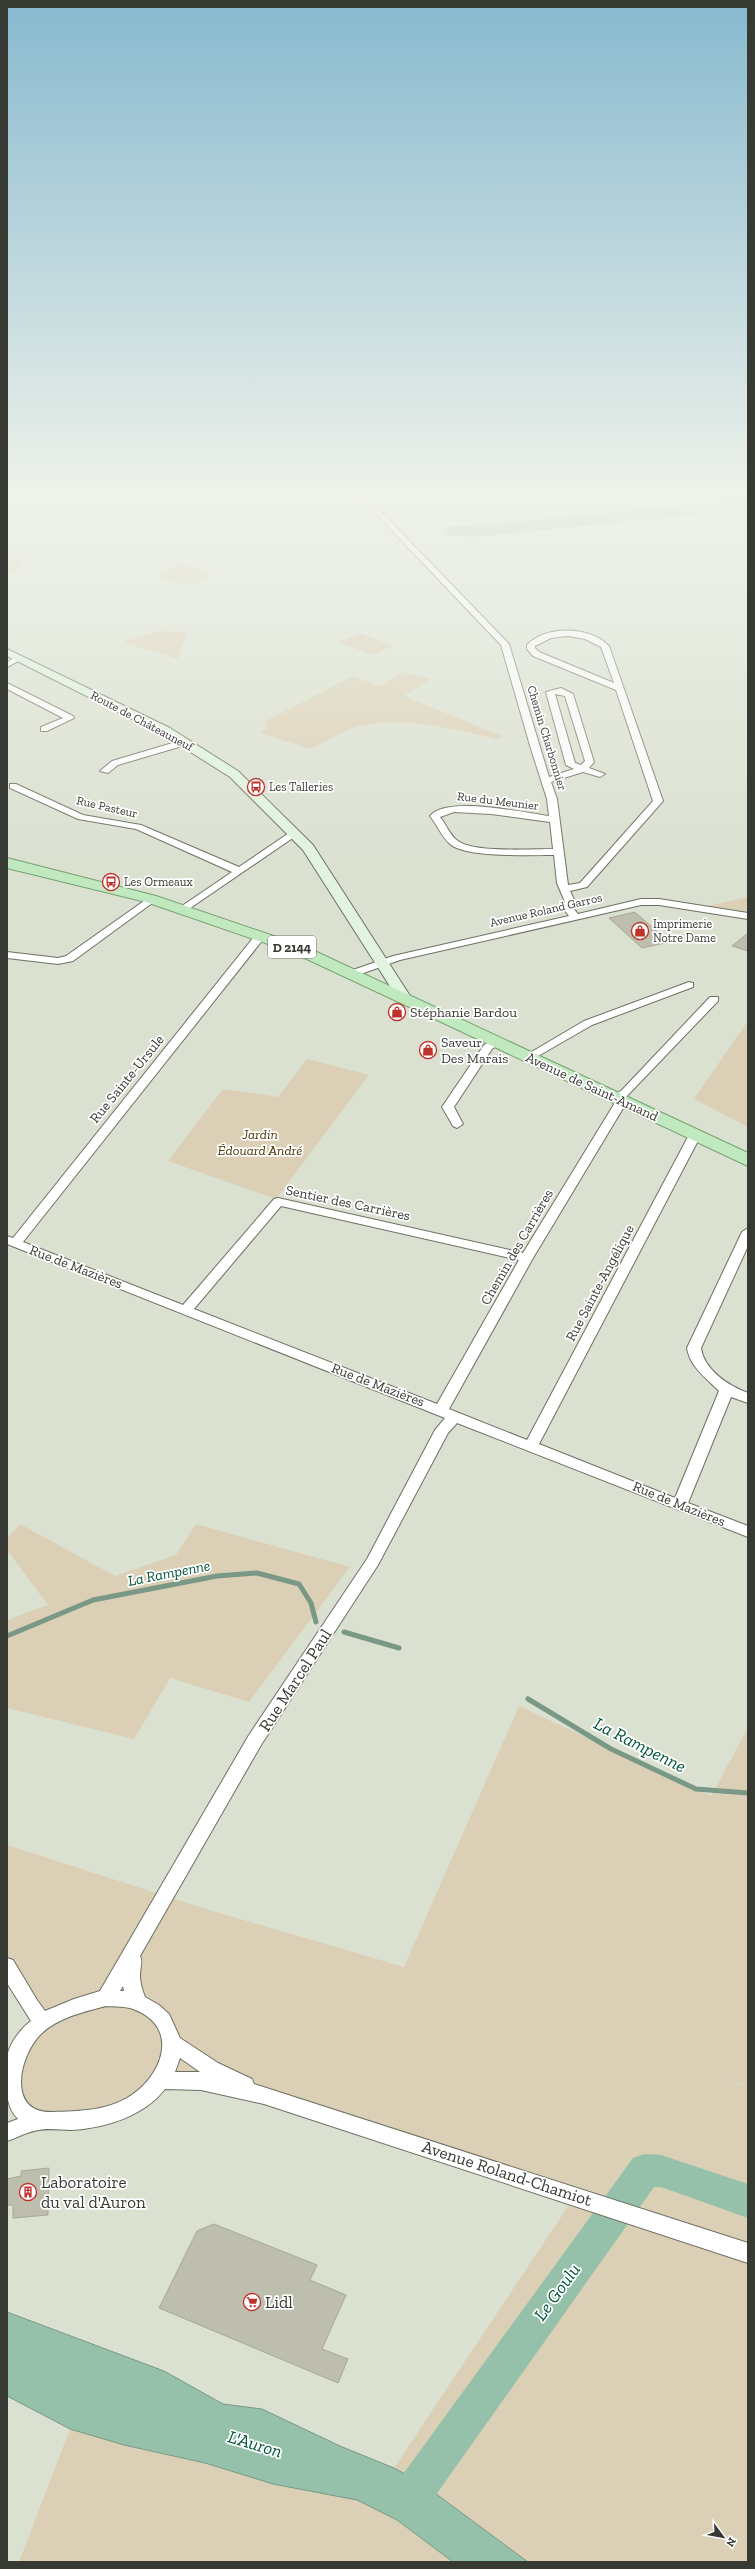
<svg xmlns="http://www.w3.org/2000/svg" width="755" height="2569" font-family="'Zilla Slab',serif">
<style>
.green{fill:#dbcfb5}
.water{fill:#95c1aa;stroke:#799886}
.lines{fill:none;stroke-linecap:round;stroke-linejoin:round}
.stream{stroke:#799886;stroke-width:5}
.river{fill:#95c1aa;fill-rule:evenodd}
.taxiway{fill:#acb0a3;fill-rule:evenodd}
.building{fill:#bebeae;stroke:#a8a798}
.minor-casing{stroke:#6c7163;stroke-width:2}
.secondary-casing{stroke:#6c7163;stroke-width:2}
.primary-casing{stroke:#76a272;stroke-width:2}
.minor{fill:#fff;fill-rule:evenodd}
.secondary{fill:#e0f4df;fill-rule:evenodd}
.primary{fill:#c1e9bf;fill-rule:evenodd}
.labels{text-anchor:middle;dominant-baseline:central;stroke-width:3.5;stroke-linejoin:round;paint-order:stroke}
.far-street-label{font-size:12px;fill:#373933;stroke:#fff}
.far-poi-label{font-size:12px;fill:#373933;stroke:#fff;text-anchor:start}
.shield{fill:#fff;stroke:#737470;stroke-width:1}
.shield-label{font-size:13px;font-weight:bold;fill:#373933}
.poi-label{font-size:14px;fill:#373933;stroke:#fff;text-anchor:start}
.street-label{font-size:14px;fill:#373933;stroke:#fff}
.park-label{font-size:14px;font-style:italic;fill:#4d3906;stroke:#fff}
.water-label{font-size:15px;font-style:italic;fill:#005438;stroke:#fff}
.near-street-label{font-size:17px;fill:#373933;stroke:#fff}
.near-poi-label{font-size:17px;fill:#373933;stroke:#fff;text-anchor:start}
.near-water-label{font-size:18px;font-style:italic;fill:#005438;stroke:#fff}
</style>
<rect width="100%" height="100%" fill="#dbe1d1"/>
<g class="green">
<path d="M7 559 22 560 15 574H7Z"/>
<path d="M178 564 212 572C196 588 178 587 159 576Z"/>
<path d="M159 631 187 632 178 659 123 642Z"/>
<path d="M361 633 393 646 372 655 338 642Z"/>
<path d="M404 672 431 679 404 696 503 736 498 740C456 729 394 713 351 729 337 735 323 743 310 749L260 733 267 727 266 721 353 676 379 686Z"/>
<path d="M748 897V913L708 906Z"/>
<path d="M748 1021V1127L694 1099Z"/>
<path d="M307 1059 369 1075 276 1199 168 1161 223 1089 278 1097Z"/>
<path d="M20 1524 115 1576 176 1555 196 1524 350 1567 249 1702 170 1678 134 1739 7 1708V1620L48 1605 7 1550V1538Z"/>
<path d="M519 1706 711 1796 748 1728V2085L722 2078 748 2086V2562H528L420 2482 394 2468 575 2196 340 2118 177 2081 138 2102 39 2121 7 2088 43 2022 7 1966V1845L206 1909 404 1967Z"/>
<path d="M70 2429 135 2448 205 2463 273 2484 357 2500 397 2520 453 2562H19Z"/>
</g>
<path class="water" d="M7 2312 164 2371 223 2404 262 2409 340 2446 394 2468 420 2482 528 2562H453L397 2520 357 2500 273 2484 205 2463 124 2445 70 2429 7 2396Z"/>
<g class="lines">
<g class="stream">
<path d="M344 1632 399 1648"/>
<path d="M7 1636 93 1600 217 1576 257 1573 299 1584 311 1603 316 1622"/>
<path d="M528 1699 611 1749 696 1789 748 1793"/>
</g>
<path class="river" d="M645 2154 661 2155 748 2184V2218L661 2187H654L421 2516 407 2522 393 2516 387 2502 393 2488 633 2158Z"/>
<path class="taxiway" d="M748 499V509L476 537 445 535 443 531 445 527 476 525Z"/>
</g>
<g class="building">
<path d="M635 912 637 914 669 942 642 948 609 918Z"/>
<path d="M748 933V951L732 946Z"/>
<path d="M49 2168 48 2215 13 2218V2205H7V2179L21 2176V2171Z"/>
<path d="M214 2224 317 2265 310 2280 346 2295 322 2349 348 2359 338 2383 159 2308 197 2231Z"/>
</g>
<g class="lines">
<g class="minor-casing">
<g id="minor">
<path d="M359 496H366L509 644 549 777 574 769 566 765 546 692 561 688 573 694 594 762 589 768 605 774 600 777 583 772 551 782 557 799 568 885 580 883 653 801 616 690 533 656 527 649V645C545 625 591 626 609 646L663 801 587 887 570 891 575 902 573 908 578 914 641 899H659L748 913V919L659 905H641L400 960 358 975H350V971L393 956 569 916 563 908 565 902 557 883 554 855C532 855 465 858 450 844 442 837 437 825 430 816 447 795 524 813 549 816L547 799 531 749 501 645ZM568 636 585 639 601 647 614 683 539 652 535 648V646L551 638ZM555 694 565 696 585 761 581 765 575 763ZM454 812 491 814 550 822 553 849C532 849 475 853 458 841 450 836 446 824 440 817Z"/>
<path d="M17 656 24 658 7 667V662Z"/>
<path d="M7 683 73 716 74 718 47 731H41V727L63 718 7 689Z"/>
<path d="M186 739 190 742 189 744 118 765 108 773 100 771 112 761Z"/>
<path d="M10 784H16L83 815 141 825 239 867 292 831H298L300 833 183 913 179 912V908L232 872 136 829 78 819 10 788Z"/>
<path d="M151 896 156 899 155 901 73 961 58 964 7 958V952L58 958 66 956Z"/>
<path d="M263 933 268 936 261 942 23 1242 183 1305 274 1199 278 1198 523 1253 616 1101 611 1098 622 1090 710 997H718V1001L626 1097 628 1100 533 1258 449 1409 527 1440 689 1135 691 1132H699L701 1135 539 1444 675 1498 719 1391C706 1378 690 1367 687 1348L742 1232 748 1228V1246L701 1348C704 1370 729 1386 748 1393V1403L731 1397 688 1503 748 1526V1537L457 1423 448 1433 378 1565 261 1745 140 1956C143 1962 140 1968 140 1975 140 1982 142 1990 145 1997L159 2005 169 2014 180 2038 218 2063 252 2079 254 2084 748 2243V2263L264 2104 201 2090 165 2089C144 2116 106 2128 72 2130 62 2130 49 2128 39 2130 28 2131 17 2138 7 2141V2123L18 2119C4 2106 4 2075 7 2057 9 2044 21 2028 31 2021L7 1983V1958L13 1960 37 2000 45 2011 74 1999 100 1991 249 1735 367 1559 435 1430 445 1418 7 1244V1236L13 1238 253 938ZM281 1206 519 1260 437 1404 194 1309ZM123 1986 124 1991H120ZM106 2006C115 2007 125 2006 133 2009 182 2027 162 2078 127 2098 104 2111 79 2111 53 2112 7 2114 18 2058 40 2035 57 2018 83 2012 106 2006ZM180 2058 200 2072H175Z"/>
<path d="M689 982 693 983V987L592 1025 533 1059H525L523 1057 584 1021Z"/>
<path d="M496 1039 502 1042 492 1049 454 1107 463 1124 457 1128 453 1126 442 1107 484 1045Z"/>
</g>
</g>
<g class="secondary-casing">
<path id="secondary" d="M7 649 170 728 238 771 313 845 412 999 410 1002H400L303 850 230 777 162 734 7 656Z"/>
</g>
<g class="primary-casing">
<path id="primary" d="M7 858 156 896 306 947 748 1153V1166L294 953 146 902 7 868Z"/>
</g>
<use href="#minor" class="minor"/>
<use href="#secondary" class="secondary"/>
<use href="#primary" class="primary"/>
</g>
<linearGradient id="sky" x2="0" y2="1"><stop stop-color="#87b9cf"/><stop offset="0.58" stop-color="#eff2ea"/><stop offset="1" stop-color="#eff2ea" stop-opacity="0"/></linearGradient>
<rect width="755" height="855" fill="url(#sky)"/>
<defs>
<g id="bus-ring" transform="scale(0.9)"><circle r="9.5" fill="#fff" stroke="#bf3229" stroke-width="1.5"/><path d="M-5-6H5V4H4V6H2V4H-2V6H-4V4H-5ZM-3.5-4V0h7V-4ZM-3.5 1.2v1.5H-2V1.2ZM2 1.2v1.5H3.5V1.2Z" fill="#bf3229"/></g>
<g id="shop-ring" transform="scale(0.9)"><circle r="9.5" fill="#fff" stroke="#bf3229" stroke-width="1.5"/><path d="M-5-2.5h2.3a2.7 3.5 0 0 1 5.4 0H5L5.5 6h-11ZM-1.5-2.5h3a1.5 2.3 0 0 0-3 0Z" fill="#bf3229"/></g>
<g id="building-ring" transform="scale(0.9)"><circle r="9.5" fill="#fff" stroke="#bf3229" stroke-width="1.5"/><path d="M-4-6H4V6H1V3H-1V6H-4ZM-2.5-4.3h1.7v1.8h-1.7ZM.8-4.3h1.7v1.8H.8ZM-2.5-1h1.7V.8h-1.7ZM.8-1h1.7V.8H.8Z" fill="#bf3229"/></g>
<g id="supermarket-ring" transform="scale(0.9)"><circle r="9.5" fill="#fff" stroke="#bf3229" stroke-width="1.5"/><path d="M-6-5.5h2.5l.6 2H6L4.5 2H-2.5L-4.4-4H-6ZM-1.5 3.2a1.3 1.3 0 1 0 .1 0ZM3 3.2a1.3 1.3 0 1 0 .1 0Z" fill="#bf3229"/></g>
</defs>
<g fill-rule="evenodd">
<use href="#bus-ring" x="256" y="787"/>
<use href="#bus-ring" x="111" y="882"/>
<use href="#shop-ring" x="640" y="931"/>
<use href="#shop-ring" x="397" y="1012"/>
<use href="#shop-ring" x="428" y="1050"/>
<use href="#building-ring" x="28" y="2192"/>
<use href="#supermarket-ring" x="252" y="2302"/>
</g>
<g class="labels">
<g class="far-street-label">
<text transform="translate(142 721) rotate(28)">Route de Châteauneuf</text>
<text transform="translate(547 738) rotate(73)">Chemin Charbonnier</text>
<text transform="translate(498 801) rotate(7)">Rue du Meunier</text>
<text transform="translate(107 807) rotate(13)">Rue Pasteur</text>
<text transform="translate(546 910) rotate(-13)">Avenue Roland Garros</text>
</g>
<g class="far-poi-label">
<text x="269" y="787">Les Talleries</text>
<text x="124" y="882">Les Ormeaux</text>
<text x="653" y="924">Imprimerie<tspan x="653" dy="14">Notre Dame</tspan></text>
</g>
<rect class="shield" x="268" y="936" width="48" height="22" rx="3"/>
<g class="shield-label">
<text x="292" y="947">D 2144</text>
</g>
<g class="poi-label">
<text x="410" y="1012">Stéphanie Bardou</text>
<text x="441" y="1042">Saveur<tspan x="441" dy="16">Des Marais</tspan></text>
</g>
<g class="street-label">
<text transform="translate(127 1079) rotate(-51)">Rue Sainte-Ursule</text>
<text transform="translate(592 1087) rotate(25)">Avenue de Saint-Amand</text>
<text transform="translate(348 1203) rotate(12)">Sentier des Carrières</text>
<text transform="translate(517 1247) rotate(-60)">Chemin des Carrières</text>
<text transform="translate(76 1267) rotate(21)">Rue de Mazières</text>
<text transform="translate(600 1283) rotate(-62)">Rue Sainte-Angélique</text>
<text transform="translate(378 1385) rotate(21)">Rue de Mazières</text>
<text transform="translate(679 1504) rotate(22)">Rue de Mazières</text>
</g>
<g class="park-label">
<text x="260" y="1134">Jardin<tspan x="260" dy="16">Édouard André</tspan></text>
</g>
<g class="water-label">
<text transform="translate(169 1573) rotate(-11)">La Rampenne</text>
</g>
<g class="near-street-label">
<text transform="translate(295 1680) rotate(-57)">Rue Marcel Paul</text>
<text transform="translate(507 2173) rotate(18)">Avenue Roland-Chamiot</text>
</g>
<g class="near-poi-label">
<text x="41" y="2182">Laboratoire<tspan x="41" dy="20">du val d'Auron</tspan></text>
<text x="265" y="2302">Lidl</text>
</g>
<g class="near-water-label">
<text transform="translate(640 1745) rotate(27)">La Rampenne</text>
<text transform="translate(557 2292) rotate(-54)">Le Goulu</text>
<text transform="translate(255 2444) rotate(17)">L'Auron</text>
</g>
</g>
<rect width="755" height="2569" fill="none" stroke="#373933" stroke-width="16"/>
<g transform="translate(723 2537) rotate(122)" stroke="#ffffff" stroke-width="3" paint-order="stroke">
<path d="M0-3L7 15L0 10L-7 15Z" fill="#373933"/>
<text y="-6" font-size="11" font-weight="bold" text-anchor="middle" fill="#373933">N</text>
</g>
</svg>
